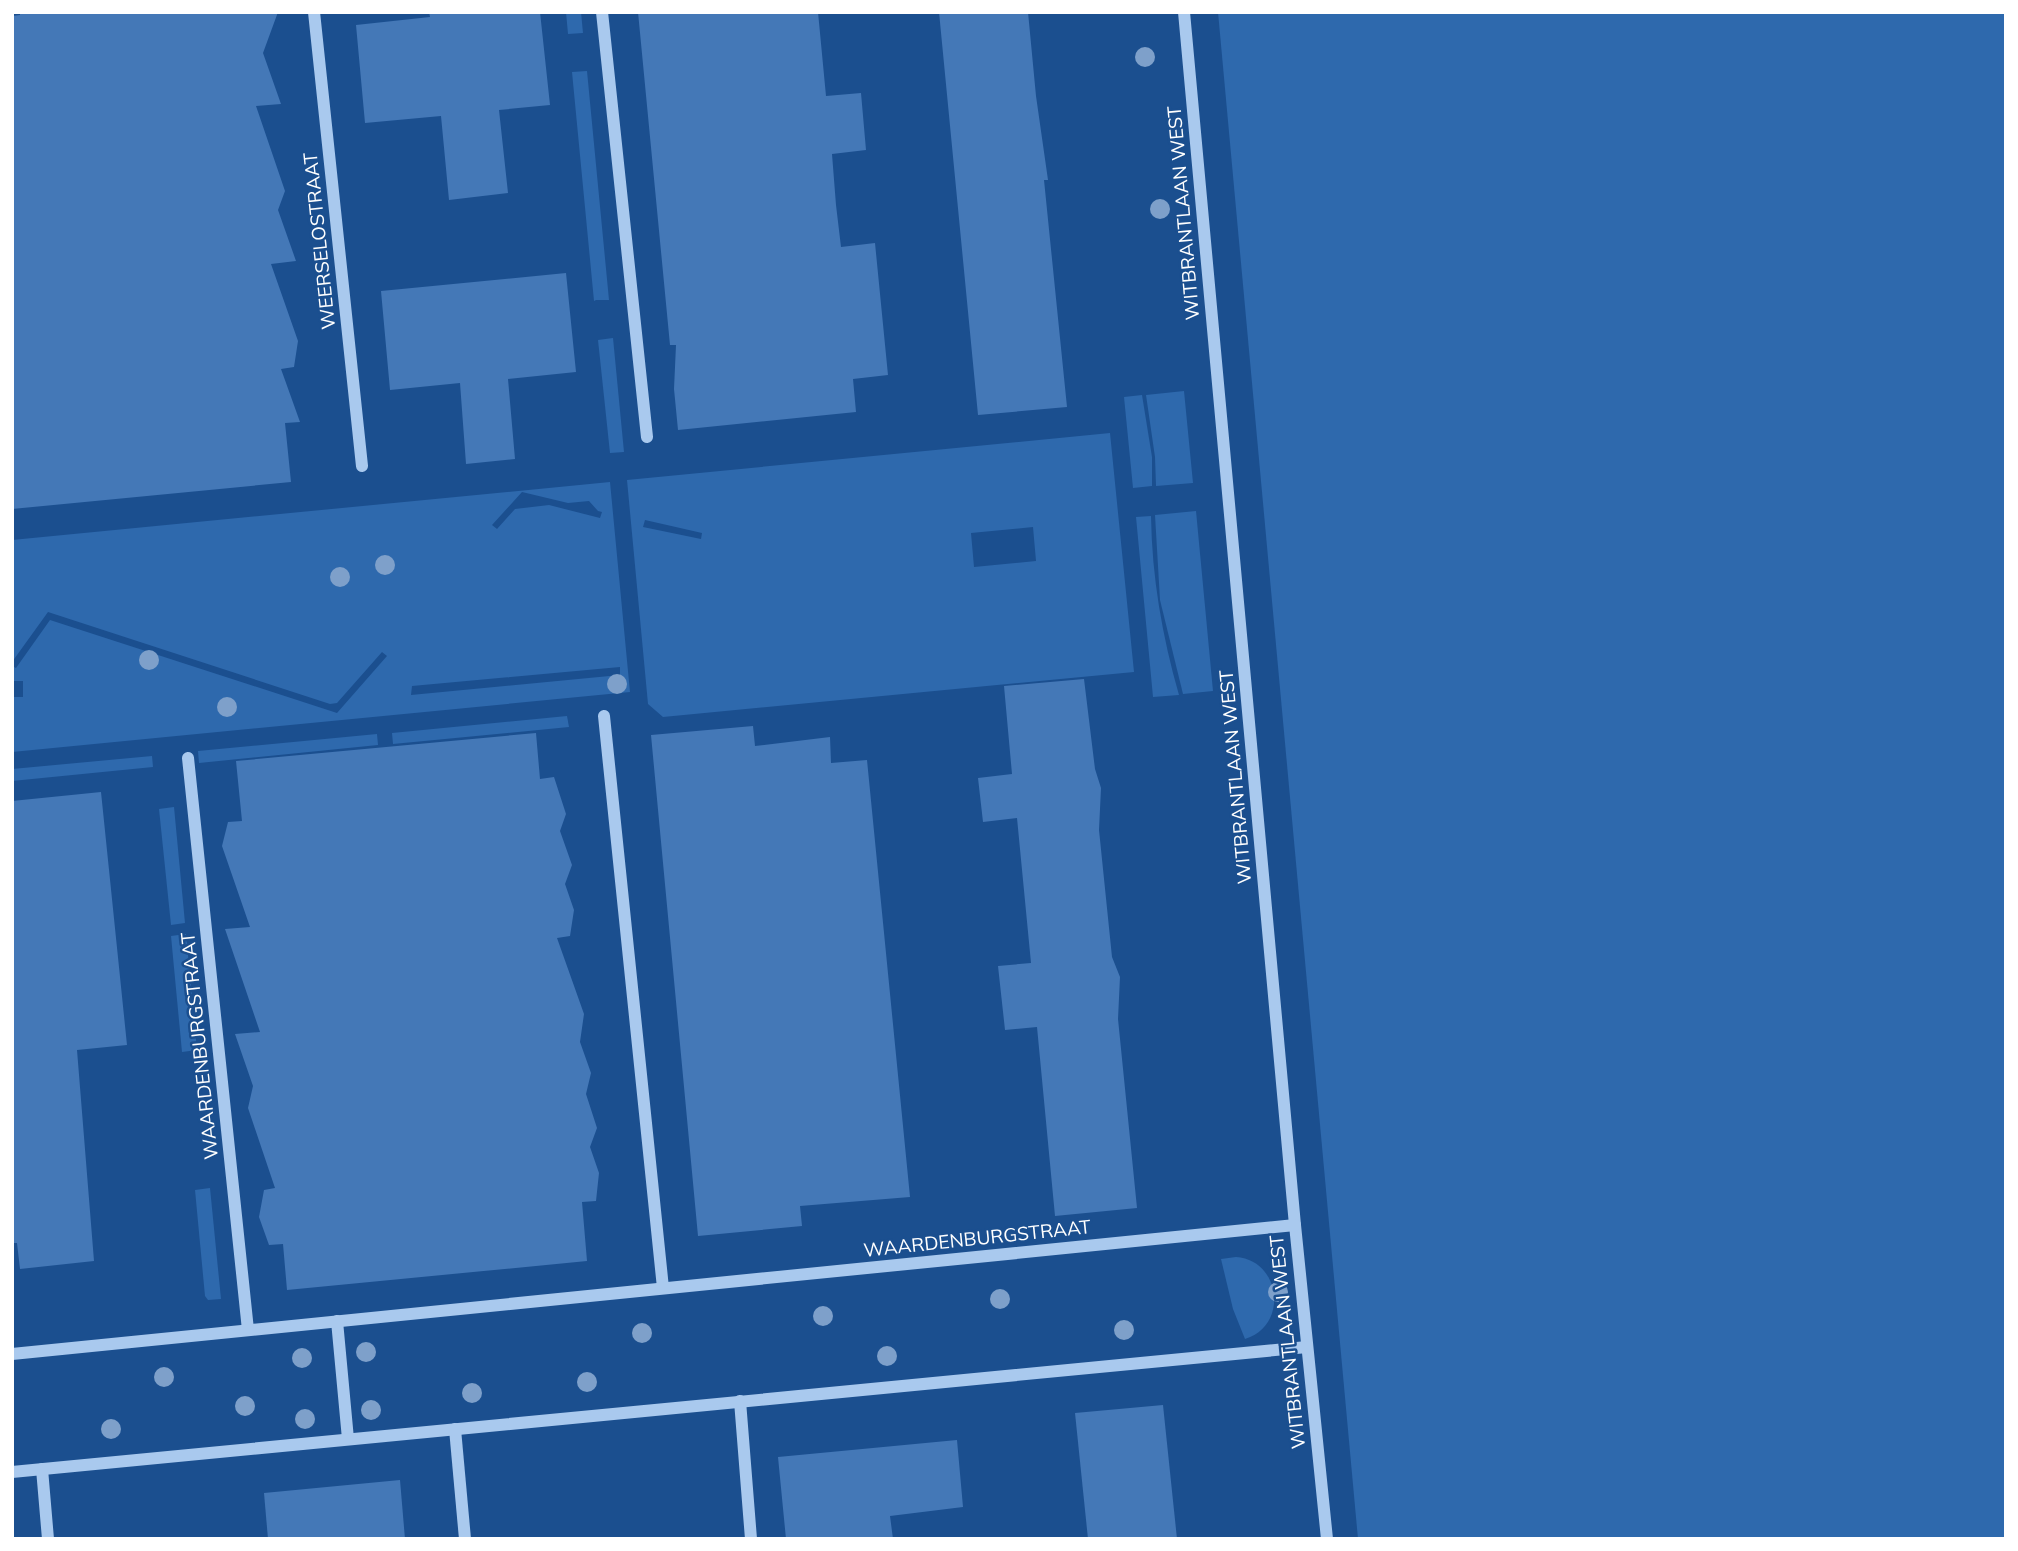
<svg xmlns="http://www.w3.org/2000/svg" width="2018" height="1551" font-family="Mulish,sans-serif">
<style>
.green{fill:#2e69ad;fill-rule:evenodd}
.building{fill:#4478b7}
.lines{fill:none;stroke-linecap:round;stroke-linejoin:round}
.minor{stroke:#a9c9ee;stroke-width:12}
.tree{fill:#7ea0ca}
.labels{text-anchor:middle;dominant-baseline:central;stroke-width:5;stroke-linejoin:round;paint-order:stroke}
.street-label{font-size:19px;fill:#fff;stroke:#1b4f8f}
</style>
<rect width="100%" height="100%" fill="#1b4f8f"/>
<g class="green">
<path d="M566 12H581L583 33 568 34Z"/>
<path d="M1218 12H2006V1539H1358Z"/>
<path d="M587 71 609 300H596L594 301 572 72Z"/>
<path d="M613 338 624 452 610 453 598 340Z"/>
<path d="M1184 391 1193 483 1156 486 1155 457 1146 395Z"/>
<path d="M1142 395 1152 457V486L1133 488 1124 397Z"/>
<path d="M1110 433 1134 672 663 717 648 704 627 480ZM645 520 702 533 701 539 643 527ZM1033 527 1036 561 974 567 971 533Z"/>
<path d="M610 482 630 692 12 752V697H23V681H12V666L16 668 50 620 337 713 387 656 382 652 337 703 330 704 48 612 12 662V540ZM522 492 568 503 589 501 598 511 602 512 600 518 549 505 515 509 497 529 492 525ZM620 667V675L411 695 412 686Z"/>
<path d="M1196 511 1213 691 1183 694 1160 600 1155 515Z"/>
<path d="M1151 516C1152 578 1162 635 1179 695L1153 697 1136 517Z"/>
<path d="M567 716 569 727 393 744 392 733Z"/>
<path d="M377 734 378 745 199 763 198 751Z"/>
<path d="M152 756 153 767 12 781V769Z"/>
<path d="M174 807 185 923 171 925 159 809Z"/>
<path d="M186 934 197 1050 182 1052 171 936Z"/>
<path d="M210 1188 221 1299 208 1300 205 1296 195 1190Z"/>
<path d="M1236 1257C1281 1260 1289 1326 1245 1339L1233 1309 1221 1259Z"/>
</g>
<g class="building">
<path d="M20 12H278L263 53 281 104 256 106 285 191 278 210 296 261 271 264 298 341 294 367 281 369 300 422 285 423 291 482 12 509V16L20 15Z"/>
<path d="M429 12H540L550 105 499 110 508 193 449 200 441 116 365 123 356 25 430 17Z"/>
<path d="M638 12H818L826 96 861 93 866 150 832 154 836 205 841 247 875 243 888 375 853 379 856 412 678 430 674 389 676 345H670Z"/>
<path d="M939 12H1028L1036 96 1048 180H1044L1067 407 978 415Z"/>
<path d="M566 273 576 372 508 379 515 459 466 464 460 383 390 390 381 291Z"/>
<path d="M1084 679 1095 769 1101 788 1099 830 1112 957 1120 977 1118 1019 1137 1208 1055 1216 1037 1027 1005 1030 998 966 1031 963 1017 818 983 822 978 778 1012 774 1004 686Z"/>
<path d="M753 726 755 746 830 737 831 763 867 760 910 1197 800 1206 802 1226 698 1236 651 735Z"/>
<path d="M536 733 540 779 554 777 566 814 560 831 572 865 565 884 574 910 570 936 557 938 584 1014 580 1042 591 1073 586 1094 597 1128 590 1147 599 1173 596 1201 582 1202 587 1261 287 1290 283 1244 269 1245 259 1217 264 1190 275 1188 248 1108 253 1086 235 1034 260 1032 225 929 250 927 222 846 228 822 242 821 236 761Z"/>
<path d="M101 792 127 1045 77 1050 94 1261 20 1269 17 1243H12V801Z"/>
<path d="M1163 1405 1177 1539H1088L1075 1413Z"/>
<path d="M957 1440 963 1507 890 1516 893 1539H786L778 1457Z"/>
<path d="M400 1480 405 1539H268L264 1493Z"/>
</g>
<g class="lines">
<g class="minor">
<path d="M314 12 362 466"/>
<path d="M602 12 647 437"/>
<path d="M1184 12 1295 1225 1327 1539"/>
<path d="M604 716 663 1288"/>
<path d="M188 758 248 1330"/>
<path d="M337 1321 348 1439"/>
<path d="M12 1354 1295 1225"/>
<path d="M740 1401 751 1539"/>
<path d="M455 1429 465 1539"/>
<path d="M42 1469 48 1539"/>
<path d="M12 1472 1307 1347"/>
</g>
</g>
<g class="tree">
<circle cx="1145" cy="57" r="10"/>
<circle cx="1160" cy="209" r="10"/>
<circle cx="385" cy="565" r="10"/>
<circle cx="340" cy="577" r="10"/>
<circle cx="149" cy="660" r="10"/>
<circle cx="617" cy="684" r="10"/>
<circle cx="227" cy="707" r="10"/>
<circle cx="1278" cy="1292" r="10"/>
<circle cx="1000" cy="1299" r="10"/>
<circle cx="823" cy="1316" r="10"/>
<circle cx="1124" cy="1330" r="10"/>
<circle cx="642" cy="1333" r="10"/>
<circle cx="366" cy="1352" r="10"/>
<circle cx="887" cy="1356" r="10"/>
<circle cx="302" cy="1358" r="10"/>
<circle cx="164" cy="1377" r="10"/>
<circle cx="587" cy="1382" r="10"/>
<circle cx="472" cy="1393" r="10"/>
<circle cx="245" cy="1406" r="10"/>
<circle cx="371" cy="1410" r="10"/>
<circle cx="305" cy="1419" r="10"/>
<circle cx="111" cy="1429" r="10"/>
</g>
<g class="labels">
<g class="street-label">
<text transform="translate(1183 213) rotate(-95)">WITBRANTLAAN WEST</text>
<text transform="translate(319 241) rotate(-96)">WEERSELOSTRAAT</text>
<text transform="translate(1235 777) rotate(-95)">WITBRANTLAAN WEST</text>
<text transform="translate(199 1046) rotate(-96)">WAARDENBURGSTRAAT</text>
<text transform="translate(977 1238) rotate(-6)">WAARDENBURGSTRAAT</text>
<text transform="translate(1287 1342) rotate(-96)">WITBRANTLAAN WEST</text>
</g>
</g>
<rect width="2018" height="1551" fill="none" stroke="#ffffff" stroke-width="28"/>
</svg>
